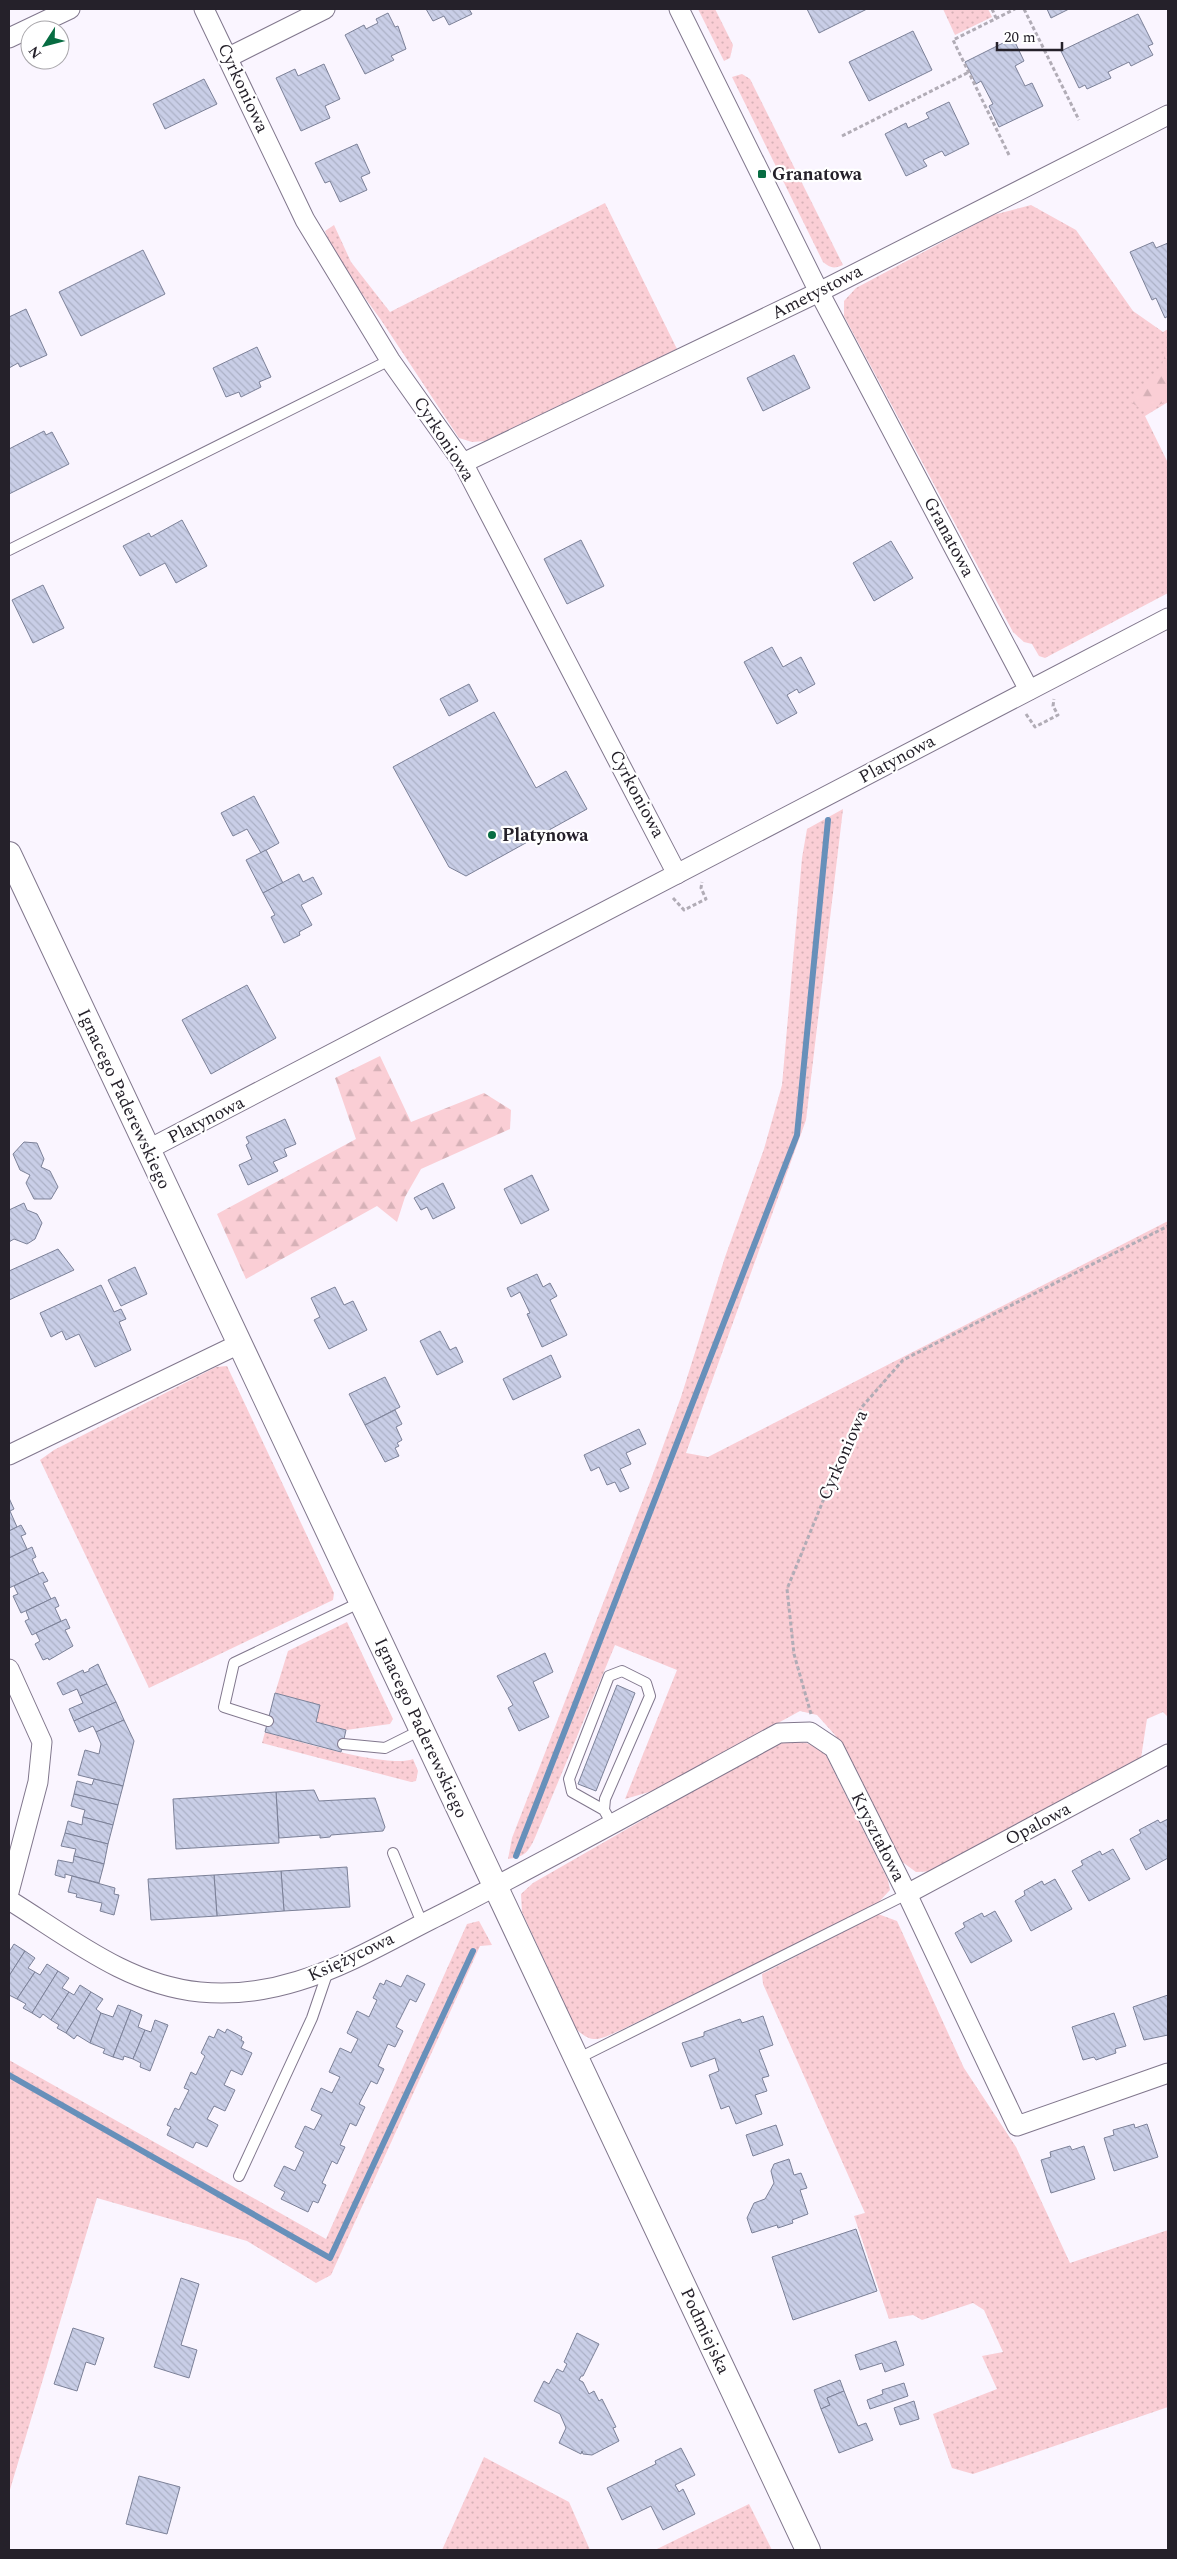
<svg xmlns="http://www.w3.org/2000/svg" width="1177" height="2559" font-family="Spectral,serif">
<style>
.grass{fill:url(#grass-dots)}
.forest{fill:url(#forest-firs)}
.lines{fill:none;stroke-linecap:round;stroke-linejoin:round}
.stream{stroke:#6790ba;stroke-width:6}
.building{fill:url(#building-back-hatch);stroke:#7c8198}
.service-casing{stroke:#81778d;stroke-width:12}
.minor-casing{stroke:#81778d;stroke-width:21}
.tertiary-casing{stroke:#81778d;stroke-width:26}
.path{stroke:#b1acb6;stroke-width:3;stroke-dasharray:4 2.5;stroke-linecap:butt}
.service{stroke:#fff;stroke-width:10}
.minor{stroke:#fff;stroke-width:19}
.tertiary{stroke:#fff;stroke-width:24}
.poi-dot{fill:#076c42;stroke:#fff;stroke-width:2}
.labels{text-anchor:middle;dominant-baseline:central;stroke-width:4.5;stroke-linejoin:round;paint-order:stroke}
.street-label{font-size:18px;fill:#25212a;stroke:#fff}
.poi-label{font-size:18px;font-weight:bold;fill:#25212a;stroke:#fff;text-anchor:start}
</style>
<defs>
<pattern id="grass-dots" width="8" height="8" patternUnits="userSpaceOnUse" patternTransform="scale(1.25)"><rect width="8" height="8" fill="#faced5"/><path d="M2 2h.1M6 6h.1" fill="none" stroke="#d6b1b7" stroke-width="1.8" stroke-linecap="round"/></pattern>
<pattern id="forest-firs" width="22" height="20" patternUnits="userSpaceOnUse" patternTransform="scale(1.25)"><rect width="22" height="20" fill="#faced5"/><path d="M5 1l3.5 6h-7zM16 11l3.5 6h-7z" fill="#d6b1b7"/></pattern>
<pattern id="building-back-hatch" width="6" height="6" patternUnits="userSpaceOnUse" patternTransform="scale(1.25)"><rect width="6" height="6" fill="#c9cee7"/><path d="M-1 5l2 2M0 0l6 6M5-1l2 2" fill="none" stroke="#acb1c6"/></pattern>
</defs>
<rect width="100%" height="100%" fill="#faf5ff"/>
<g class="grass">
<path d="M698 9H715L733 45 730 58 724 61Z"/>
<path d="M943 9H988L992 17 955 35Z"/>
<path d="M742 74 750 79 843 265C834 269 830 268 823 262L732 77Z"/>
<path d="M605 203 677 349 485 441 472 442 459 438 381 320 336 258 325 231 334 225 351 262 390 312Z"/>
<path d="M1031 205 1076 230 1133 311 1163 332 1168 329V402L1145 416 1168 463V593L1045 658 1039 656 1032 644 1024 642 1013 632 844 316V301L856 288 993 215Z"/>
<path d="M843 809 806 1120 686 1453 708 1457 1168 1221V1717L1163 1712 1147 1719 1141 1758 938 1871 916 1872 901 1861 865 1788 835 1735 817 1715 800 1711 656 1790 625 1799 677 1670 615 1645 534 1840C527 1854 523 1857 508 1859L512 1838 650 1482 681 1397 725 1257 764 1149 782 1085 802 858 807 829Z"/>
<path d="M227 1366 334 1593 333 1600 149 1688 40 1460 54 1450 216 1367Z"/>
<path d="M347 1622 393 1719 390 1724 346 1730 316 1722 320 1705 275 1693 288 1651Z"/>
<path d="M265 1732C294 1740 389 1769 413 1759L418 1771 416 1781 411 1782 262 1743Z"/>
<path d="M787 1741 806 1743 823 1749 888 1880 890 1890 877 1904 621 2030C601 2038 594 2046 576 2029L522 1912 521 1894 533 1883 768 1748Z"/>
<path d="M878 1914 897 1921 964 2068 1016 2147 1070 2263 1168 2230V2407L973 2474 952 2468 933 2414 997 2389 982 2356 1003 2352 984 2310 973 2303 922 2320 913 2315 889 2319 854 2216 865 2213 763 1984 762 1974Z"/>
<path d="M479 1921 492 1945 480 1946 331 2275 316 2283 247 2241 97 2198 9 2493V2060L326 2239 467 1924Z"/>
<path d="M484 2457 569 2502 590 2550H442Z"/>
<path d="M749 2504 772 2550H655Z"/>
</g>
<g class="forest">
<path d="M1168 345V400L1146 412 1129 401 1162 365Z"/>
<path d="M380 1056 411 1122 484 1093 511 1110 510 1129 421 1169 405 1197 397 1222 377 1206 246 1279 217 1214 356 1139 335 1078Z"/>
</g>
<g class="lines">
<g class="stream">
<path d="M516 1856 797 1135 828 820"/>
<path d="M9 2075 330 2258 473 1951"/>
</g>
</g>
<g class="building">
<path d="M426 9H469L472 14 449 25 444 16 433 21Z"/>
<path d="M807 9H867L819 33Z"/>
<path d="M1047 9H1069L1051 18Z"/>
<path d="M388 13 395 27 398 26 406 49 391 56 394 60 365 74 345 35 364 25 366 29 378 23 376 19Z"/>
<path d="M1138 14 1153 44 1148 46 1153 55 1131 66 1129 62 1108 72 1111 78 1087 89 1085 85 1079 88 1061 51Z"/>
<path d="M913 31 932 70 869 101 849 62Z"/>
<path d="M1013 38 1024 61 1015 66 1025 86 1032 83 1043 106 999 127 989 106 993 104 981 81 976 84 965 62Z"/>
<path d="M324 64 340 99 325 106 330 118 301 131 276 78 295 69 298 76Z"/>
<path d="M204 79 217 104 165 129 153 104Z"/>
<path d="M949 102 969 144 945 156 942 151 923 160 927 166 906 176 885 134 906 123 908 128 929 118 926 113Z"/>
<path d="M357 144 370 173 361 177 367 190 340 202 330 181 325 183 315 163Z"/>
<path d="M1153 242 1156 248 1168 243V316L1165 318 1156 298 1152 300 1130 252Z"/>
<path d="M143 250 165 294 81 336 59 292Z"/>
<path d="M26 309 47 355 20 367 18 363 9 368V317Z"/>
<path d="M257 347 271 377 259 382 261 387 241 397 239 392 226 397 213 368Z"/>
<path d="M794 355 810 388 763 411 747 378Z"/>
<path d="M44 431 46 435 52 432 69 464 9 494V449Z"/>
<path d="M182 520 207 566 176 583 165 563 140 576 123 546 149 533 151 537Z"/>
<path d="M581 540 604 586 567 604 544 559Z"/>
<path d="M891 541 913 578 874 601 853 563Z"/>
<path d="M43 585 64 628 33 643 12 600Z"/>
<path d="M772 647 783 667 801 657 815 684 799 693 797 689 787 695 797 713 777 724 744 662Z"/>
<path d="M469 684 478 701 449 716 440 699Z"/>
<path d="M494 712 536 788 566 771 587 809 466 876 449 867 393 767Z"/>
<path d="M254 796 279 843 261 853 247 829 233 836 221 813Z"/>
<path d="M266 850 283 883 263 893 246 860Z"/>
<path d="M299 874 303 882 313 877 322 894 301 905 312 925 299 932 300 935 284 943 271 917 275 915 263 893Z"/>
<path d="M247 985 276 1038 211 1074 182 1020Z"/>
<path d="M285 1119 296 1144 284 1149 287 1156 273 1162 278 1171 248 1185 239 1165 252 1159 246 1145 249 1143 246 1137Z"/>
<path d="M24 1142 37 1143 44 1159 41 1167 50 1171 58 1187 51 1199H34L26 1183 30 1175 20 1170 13 1154Z"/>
<path d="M532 1175 549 1210 521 1224 504 1189Z"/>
<path d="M443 1183 455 1208 433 1219 427 1207 421 1210 414 1198Z"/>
<path d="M24 1203 27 1210 37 1214 42 1223 35 1239 27 1244 14 1239 9 1242V1210Z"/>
<path d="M58 1249 74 1270 9 1300V1271Z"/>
<path d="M135 1267 147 1294 121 1306 108 1280Z"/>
<path d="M537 1274 543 1287 550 1283 557 1296 550 1300 567 1335 542 1347 527 1314 530 1313 520 1292 511 1297 507 1288Z"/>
<path d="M101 1285 114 1312 121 1309 126 1319 119 1322 131 1350 95 1367 79 1334 66 1340 62 1331 51 1337 40 1313Z"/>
<path d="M335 1287 344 1305 353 1301 367 1330 329 1349 314 1320 320 1317 311 1298Z"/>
<path d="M440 1331 450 1350 456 1347 463 1362 437 1375 420 1341Z"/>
<path d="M551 1355 561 1377 513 1400 503 1379Z"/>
<path d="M385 1377 400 1407 365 1425 349 1394Z"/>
<path d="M395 1410 402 1424 396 1427 402 1440 397 1443 399 1446 395 1448 399 1456 385 1462 365 1425Z"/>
<path d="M639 1429 646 1444 626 1453 631 1464 620 1469 629 1488 620 1492 615 1482 607 1485 599 1467 591 1471 584 1455Z"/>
<path d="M9 1498 14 1509 10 1511 17 1527 9 1531Z"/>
<path d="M21 1525 26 1534 21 1536 27 1549 9 1558V1531Z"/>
<path d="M32 1547 36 1557 32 1559 39 1574 9 1588V1558Z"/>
<path d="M43 1572 48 1581 43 1583 51 1599 21 1613 13 1596 18 1594 14 1586Z"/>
<path d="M55 1597 59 1606 55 1608 61 1621 32 1635 25 1621 29 1619 26 1611Z"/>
<path d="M66 1619 70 1628 65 1630 73 1646 49 1660 48 1658 43 1660 35 1644 40 1641 36 1633Z"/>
<path d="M545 1653 553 1672 533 1682 549 1717 519 1731 508 1708 513 1705 497 1676Z"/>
<path d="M98 1664 107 1684 80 1696 77 1689 63 1695 57 1683 83 1670 84 1673 89 1671V1669Z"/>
<path d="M107 1684 116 1702 74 1721 69 1709 83 1703 80 1696Z"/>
<path d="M617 1685 635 1693 596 1791 578 1784Z"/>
<path d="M275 1693 320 1705 316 1722 346 1730 341 1752 265 1732Z"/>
<path d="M116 1702 124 1720 96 1732 93 1726 79 1732 74 1721Z"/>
<path d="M124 1720 134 1741 123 1786 78 1775 85 1750 99 1754 101 1744 96 1732Z"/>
<path d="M94 1779 123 1786 118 1805 74 1794 77 1781 92 1785Z"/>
<path d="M314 1790 319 1801 375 1798 385 1827 383 1831 331 1835 330 1837 320 1838V1835L279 1838 276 1792Z"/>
<path d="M276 1792 279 1843 176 1849 173 1799Z"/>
<path d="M74 1794 118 1805 113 1825 83 1817 85 1810 71 1806Z"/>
<path d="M83 1817 113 1825 108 1844 65 1833 68 1821 82 1825Z"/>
<path d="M1168 1819V1858L1146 1870 1130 1839 1141 1833 1139 1830 1158 1820 1160 1823Z"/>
<path d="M65 1833 108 1844 104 1864 74 1856 76 1849 61 1846Z"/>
<path d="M1113 1849 1130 1879 1089 1901 1072 1871 1083 1865 1081 1861 1100 1851 1102 1855Z"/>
<path d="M74 1856 104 1864 99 1883 65 1874V1878L55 1875 58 1860 73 1863Z"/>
<path d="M347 1867 350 1907 284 1911 281 1871Z"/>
<path d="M281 1871 284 1911 217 1916 214 1875Z"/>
<path d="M214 1875 217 1916 151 1920 148 1879Z"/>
<path d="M72 1876 115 1888 114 1894 119 1895 114 1915 100 1911 102 1903 76 1897 77 1894 68 1892Z"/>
<path d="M1055 1879 1072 1909 1031 1931 1015 1901 1025 1895 1024 1891 1042 1881 1044 1885Z"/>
<path d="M995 1911 1012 1941 971 1963 955 1933 965 1927 963 1923 982 1913 984 1917Z"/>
<path d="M14 1944 25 1951 9 1976V1952Z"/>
<path d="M25 1951 35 1958 28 1968 35 1972 17 1999 9 1995V1976Z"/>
<path d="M47 1964 58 1971 32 2013 23 2008 26 2004 17 1999 35 1972 40 1975Z"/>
<path d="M58 1971 69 1978 62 1988 69 1992 51 2020 43 2014 40 2018 32 2013Z"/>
<path d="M407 1975 425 1984 416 2002 410 1999 396 2027 403 2031 395 2047 388 2044 378 2066 384 2069 377 2084 371 2081 359 2104 365 2107 356 2126 350 2123 340 2145 345 2147 337 2164 332 2161 322 2183 326 2185 318 2203 313 2201 308 2212 281 2199 285 2192 274 2186 284 2166 295 2171 304 2152 295 2147 305 2126 314 2130 322 2115 311 2110 321 2088 332 2093 340 2077 329 2072 340 2048 351 2053 358 2039 347 2033 357 2011 369 2017 377 2000 373 1998 380 1983 384 1985 386 1980 401 1987Z"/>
<path d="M80 1985 91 1992 66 2033 57 2028 59 2025 51 2020 69 1992 74 1995Z"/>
<path d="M91 1992 103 1999 96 2009 101 2013 90 2043 77 2035 74 2039 66 2033Z"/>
<path d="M1168 1995V2035L1144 2040 1133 2007Z"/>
<path d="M118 2005 131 2010 113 2057 103 2053 105 2049 90 2043 101 2013 113 2017Z"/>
<path d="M131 2010 142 2015 138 2027 145 2030 133 2059 124 2056 123 2060 113 2057Z"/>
<path d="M1114 2013 1126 2046 1115 2049 1116 2053 1096 2060 1094 2057 1083 2060 1072 2027Z"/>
<path d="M763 2016 773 2045 759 2050 769 2076 762 2078 767 2091 755 2095 762 2114 736 2124 729 2106 721 2109 709 2075 719 2071 715 2058 691 2067 682 2043 704 2036V2032L740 2019 742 2023Z"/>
<path d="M155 2020 168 2025 150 2071 140 2067 141 2063 133 2059 145 2030 151 2032Z"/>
<path d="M218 2029 225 2033 227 2029 242 2037 241 2040 244 2042 241 2048 252 2053 242 2075 231 2070 224 2085 235 2090 225 2111 214 2106 207 2119 218 2125 207 2147 196 2142 193 2148 167 2135 171 2127 167 2125 175 2108 179 2110 189 2090 184 2088 191 2072 196 2075 205 2056 201 2053 209 2036 214 2038Z"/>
<path d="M1134 2124 1135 2128 1147 2124 1158 2157 1114 2171 1104 2138 1114 2135 1113 2130Z"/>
<path d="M776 2125 783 2145 753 2156 746 2135Z"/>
<path d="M1070 2146 1072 2150 1084 2146 1095 2179 1051 2193 1041 2160 1051 2157 1050 2152Z"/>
<path d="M789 2159 794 2175 801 2173 807 2188 800 2190 808 2214 792 2220 793 2223 778 2228 777 2225 752 2233 747 2218 754 2203 765 2199 774 2183 771 2171 774 2164Z"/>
<path d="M856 2229 877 2291 793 2320 772 2257Z"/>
<path d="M181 2278 199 2284 181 2345 197 2350 189 2378 154 2367Z"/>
<path d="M73 2328 104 2338 95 2365 86 2362 77 2391 54 2384Z"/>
<path d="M577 2333 599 2344 583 2376H581L579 2380 583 2382 589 2394 594 2391 599 2401 602 2399 616 2427 613 2428 619 2441 592 2455 583 2454 582 2451 581 2454 559 2443 566 2428 560 2414 534 2401 544 2381 549 2384 557 2369 563 2372 567 2364 564 2362Z"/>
<path d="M896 2341 904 2365 885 2372 882 2363 860 2370 855 2355Z"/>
<path d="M840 2380 844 2391 827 2398 830 2405 821 2409 814 2390Z"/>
<path d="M904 2383 908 2396 870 2409 867 2400 883 2394 882 2390Z"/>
<path d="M844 2391 858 2426 866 2423 873 2440 839 2453 821 2409 830 2405 827 2398Z"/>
<path d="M914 2401 919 2419 900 2425 894 2408Z"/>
<path d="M681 2448 695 2475 675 2485 679 2492 683 2489 695 2514 663 2530 651 2506 622 2520 607 2488 656 2464 655 2461Z"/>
<path d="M139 2476 180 2487 167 2534 126 2524Z"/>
</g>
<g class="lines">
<g class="service-casing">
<g id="service">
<path d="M9 550 390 360"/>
<path d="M268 1721 224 1707 234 1663 361 1602"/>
<path d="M343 1744 385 1748 421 1730"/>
<path d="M604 1810 572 1792 569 1779 609 1676 622 1671 646 1683 650 1696 605 1799 604 1810 612 1824"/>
<path d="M393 1853 422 1923"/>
<path d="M577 2059 907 1894"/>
<path d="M239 2176 312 2018 328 1971"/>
</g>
</g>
<g class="minor-casing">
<g id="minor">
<path d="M204 9 305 220 390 360 463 463 677 874"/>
<path d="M679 9 819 292 1029 690"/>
<path d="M9 38 70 9"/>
<path d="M229 57 325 9"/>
<path d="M463 463 819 292 1168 115"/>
<path d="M147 1150 1168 618"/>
<path d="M9 1455 239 1344"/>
<path d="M9 1669 42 1742 38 1782 9 1892"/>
<path d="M907 1894 1168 1754"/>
<path d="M9 1900C69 1937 127 1985 200 1992 233 1995 266 1991 298 1981 348 1966 395 1937 442 1914 556 1856 667 1794 779 1733L810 1732 834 1748 907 1894 1017 2126 1168 2073"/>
</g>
</g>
<g class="tertiary-casing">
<path id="tertiary" d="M9 854 808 2550"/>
</g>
<g class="path">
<path d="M992 9 996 18"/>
<path d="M1024 9 1079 120"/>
<path d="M842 136 969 72"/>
<path d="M1009 155 953 40 1015 9"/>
<path d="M1026 714 1035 727 1058 715 1053 706 1054 699"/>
<path d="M673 898 684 910 706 899 701 888 702 882"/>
<path d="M811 1714 794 1654 787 1589 861 1408 903 1360 1168 1226"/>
</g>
<use href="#service" class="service"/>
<use href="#minor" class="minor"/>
<use href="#tertiary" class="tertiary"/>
</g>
<g class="poi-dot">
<rect x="757" y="169" width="10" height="10" rx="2.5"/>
<circle cx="492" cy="835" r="5"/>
</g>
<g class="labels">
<g class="street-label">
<text transform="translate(243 88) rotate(65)">Cyrkoniowa</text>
<text transform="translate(817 292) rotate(-27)">Ametystowa</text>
<text transform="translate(444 439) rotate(57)">Cyrkoniowa</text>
<text transform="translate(949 537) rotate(62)">Granatowa</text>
<text transform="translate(897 759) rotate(-28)">Platynowa</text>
<text transform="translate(637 794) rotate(62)">Cyrkoniowa</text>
<text transform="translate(124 1099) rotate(65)">Ignacego Paderewskiego</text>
<text transform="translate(206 1120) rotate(-27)">Platynowa</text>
<text transform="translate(843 1455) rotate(-66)">Cyrkoniowa</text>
<text transform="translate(421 1728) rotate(65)">Ignacego Paderewskiego</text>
<text transform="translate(1038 1824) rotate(-28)">Opalowa</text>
<text transform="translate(878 1837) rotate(63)">Kryształowa</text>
<text transform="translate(351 1957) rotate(-25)">Księżycowa</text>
<text transform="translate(705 2331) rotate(65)">Podmiejska</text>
</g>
<g class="poi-label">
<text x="772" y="174">Granatowa</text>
<text x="502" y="835">Platynowa</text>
</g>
</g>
<rect width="1177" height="2559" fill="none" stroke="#25212a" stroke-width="20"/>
<g transform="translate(45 45) rotate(234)"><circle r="24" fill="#ffffff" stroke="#a8a6aa"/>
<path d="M0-4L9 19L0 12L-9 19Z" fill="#076c42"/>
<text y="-8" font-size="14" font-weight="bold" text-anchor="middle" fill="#25212a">N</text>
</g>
<path d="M997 42v8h65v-8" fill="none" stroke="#25212a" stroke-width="2.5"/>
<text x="1004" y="42" font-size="15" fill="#25212a" stroke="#ffffff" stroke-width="4" paint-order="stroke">20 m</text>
</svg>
